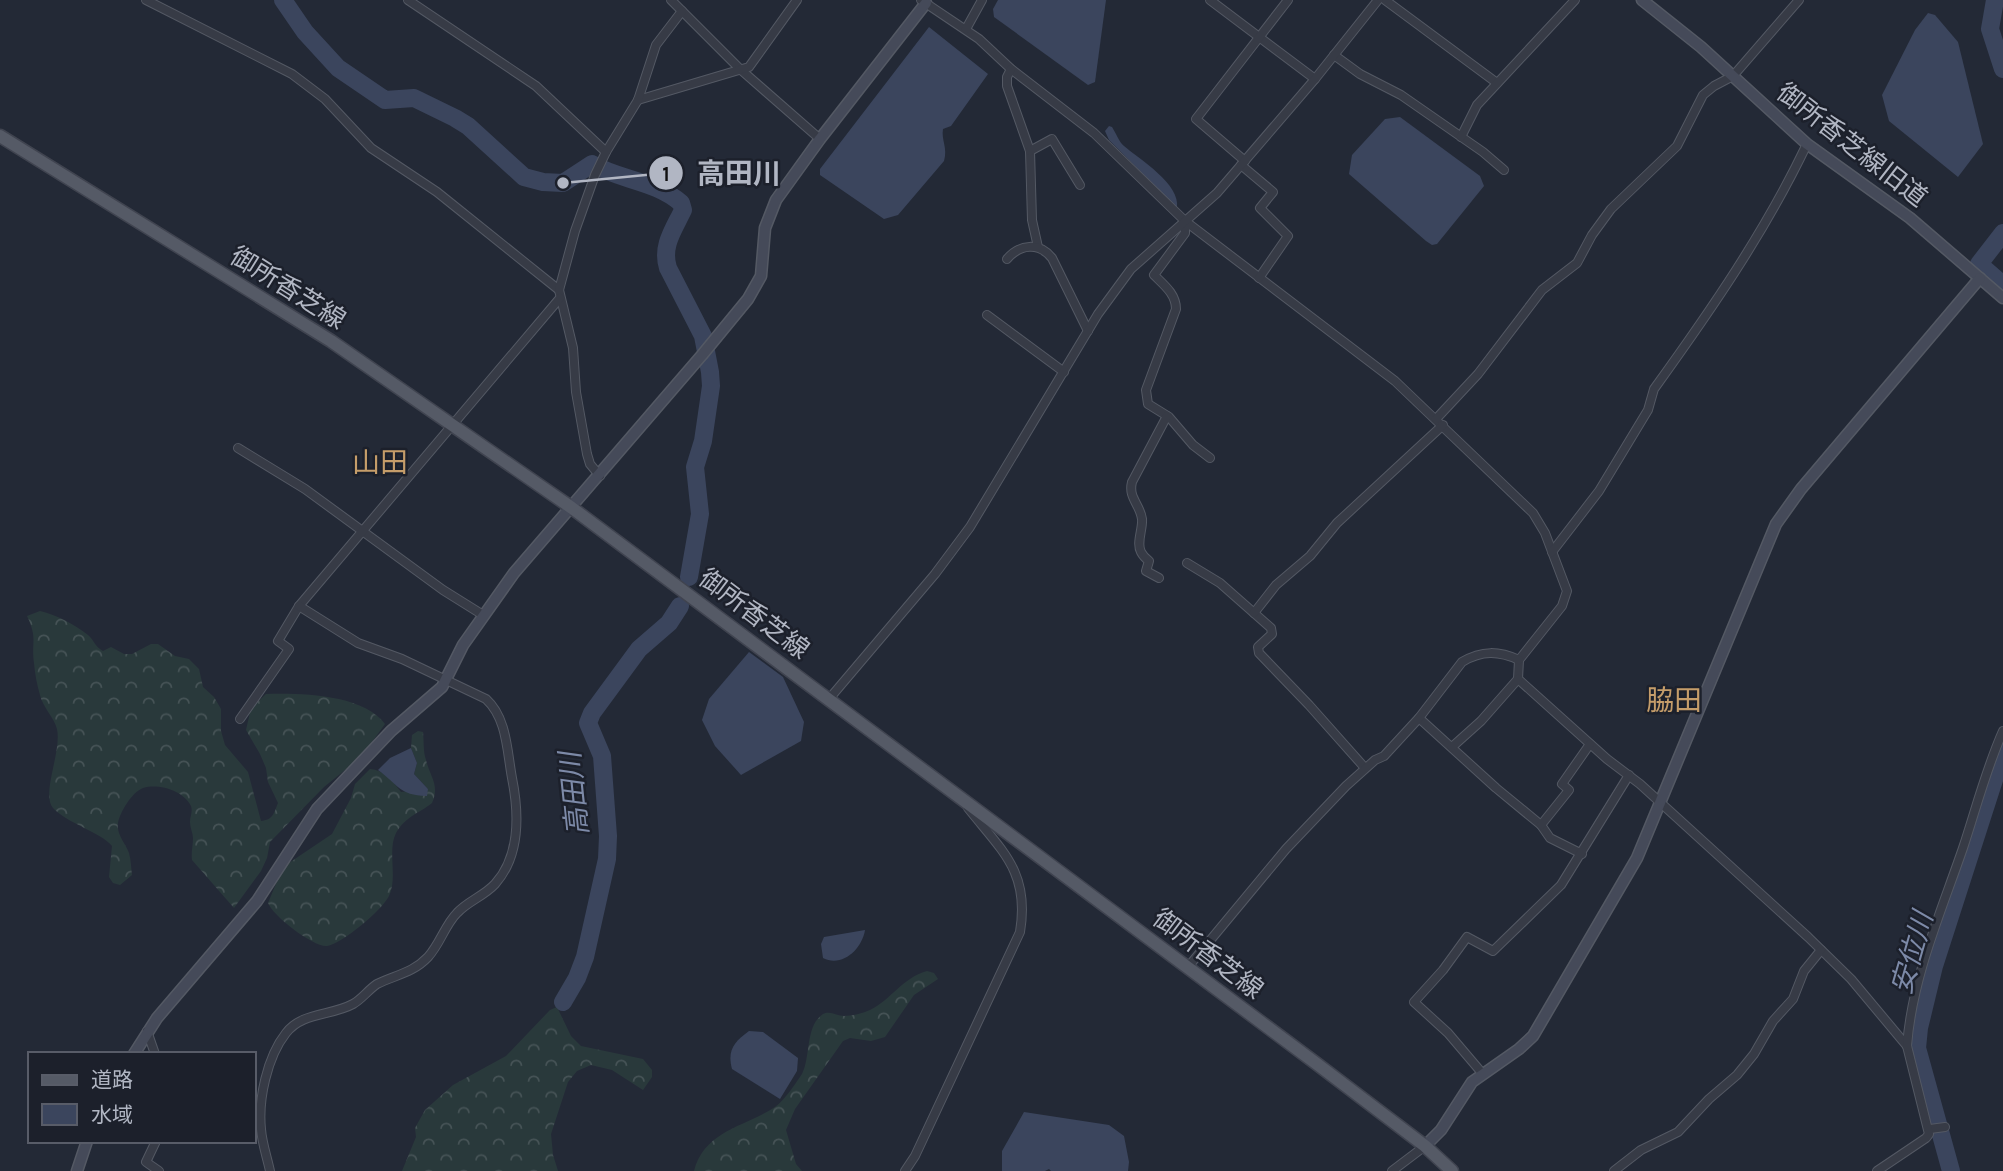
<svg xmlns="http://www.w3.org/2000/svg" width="2003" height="1171" font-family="Karla,'Noto Sans JP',sans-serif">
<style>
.forest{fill:url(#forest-crowns)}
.water{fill:#3b455d}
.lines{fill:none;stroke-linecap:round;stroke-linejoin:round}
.river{stroke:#3b455d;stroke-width:18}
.street-casing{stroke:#545964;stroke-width:10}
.secondary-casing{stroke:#545964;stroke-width:13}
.primary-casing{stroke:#404450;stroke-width:15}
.street{stroke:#373b46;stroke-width:8}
.secondary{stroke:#454a59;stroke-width:10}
.primary{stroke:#555a66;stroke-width:12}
.labels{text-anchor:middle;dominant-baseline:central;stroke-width:5;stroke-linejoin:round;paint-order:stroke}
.street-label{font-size:26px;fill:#b1b6c3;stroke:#1c202b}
.neighbourhood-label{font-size:28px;fill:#c59d6a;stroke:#1c202b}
.water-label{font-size:28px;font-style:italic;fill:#7d8aa8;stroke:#1c202b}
.leader{fill:none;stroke:#b1b6c3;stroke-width:2.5}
.callout-dot{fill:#b1b6c3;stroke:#1c202b;stroke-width:2.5}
.mark-label{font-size:21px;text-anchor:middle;font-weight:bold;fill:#111}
.callout-label{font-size:28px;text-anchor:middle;font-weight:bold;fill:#b1b6c3;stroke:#1c202b;stroke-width:5;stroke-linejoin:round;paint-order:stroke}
</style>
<defs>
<pattern id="forest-crowns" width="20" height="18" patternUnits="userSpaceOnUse" patternTransform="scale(1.75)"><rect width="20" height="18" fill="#29393b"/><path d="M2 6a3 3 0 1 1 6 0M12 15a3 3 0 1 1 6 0" fill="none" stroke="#465356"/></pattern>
</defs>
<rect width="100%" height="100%" fill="#232936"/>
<g class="forest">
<path d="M40 611C57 615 74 624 88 635 94 640 95 647 103 651L111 647 124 654H132L151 644H158L175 656 189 659 199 669 203 687 214 697 221 709V731L225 745 248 772 261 821C273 820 274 813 278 803L268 782 266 768 260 754 246 730 251 708 266 694C300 693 363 694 385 724L361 757 324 787 270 842 267 858 261 871 234 908 192 860C191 852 193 846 193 838 193 833 190 828 190 822 190 816 193 812 191 806 184 791 159 783 143 788 132 792 120 812 118 823 116 834 126 844 129 853 131 860 131 868 132 875L120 885 113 883 109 877 112 846C102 833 65 822 53 808 41 794 62 751 57 729 54 717 43 708 40 695 37 685 35 674 34 663 31 641 38 639 27 616Z"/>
<path d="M418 731 423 732C424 741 423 752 426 760 430 777 440 785 432 803 418 814 406 816 396 833 387 851 398 877 389 896 382 910 342 944 327 946 313 947 273 916 268 903L283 867 332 834 351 798 355 784 370 769C384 770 393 781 401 792L428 789 414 774 417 763 411 748 412 735Z"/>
<path d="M927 971 934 973 938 979 914 995 885 1037 871 1041 850 1038 843 1041 795 1109 786 1130 796 1164 802 1171H694C705 1130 745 1127 775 1107 784 1101 796 1083 802 1074 811 1057 805 1026 823 1014 830 1010 837 1016 844 1016 851 1016 864 1013 870 1010 891 1000 902 978 927 971Z"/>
<path d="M557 1007 571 1036 581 1046 643 1059 652 1070V1077L643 1090 612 1070 591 1065 577 1071 568 1082 551 1134 553 1155 558 1171H402L416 1137 415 1128 425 1110 453 1085 506 1056 550 1010Z"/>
</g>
<g class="water">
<path d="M998 0H1106L1095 82 1088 85 994 17 993 9Z"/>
<path d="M1928 13 1935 15 1958 42 1983 144 1958 177 1889 121 1882 95 1915 30Z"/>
<path d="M929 27 988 74 951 126 943 129C941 140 948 148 944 161L898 215 884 219 820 175V169Z"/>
<path d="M1400 117 1480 176 1484 186 1437 244 1432 245 1426 241 1349 174 1352 155 1385 119Z"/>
<path d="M1109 126 1112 127C1116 133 1119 142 1124 146 1139 159 1181 184 1177 208L1109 140 1105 131Z"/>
<path d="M749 652 783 677 804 722 801 741 741 775 715 746 702 720 709 699Z"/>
<path d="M411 748 417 763 414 774 428 789 427 796C398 795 399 785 378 770L390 758Z"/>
<path d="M865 930C862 949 842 968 823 958L821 944 824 937Z"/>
<path d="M749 1031 763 1032 798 1058 797 1071 780 1099 732 1069C727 1050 734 1042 749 1031Z"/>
<path d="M1024 1112 1109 1125 1124 1136 1129 1162 1128 1171H1051L1049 1169 1045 1171H1002V1151Z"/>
</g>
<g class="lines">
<g class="river">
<path d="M283 0 305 32 338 68 385 100 414 98 455 118 468 126 524 177 543 182 563 183 592 164C620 180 656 181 681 203L683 210C674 229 661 246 668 268L703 336 710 372 711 386 703 441 695 467 700 514 689 577"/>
<path d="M1995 0 1990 29 2003 69"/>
<path d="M2003 233 1979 264 2003 285"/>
<path d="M563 1002 577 978 585 957 607 859 608 836 602 756 588 723 592 713 639 649 669 623 680 606"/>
<path d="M1951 1171 1917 1048 1919 1028 1934 966 2003 752"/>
</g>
<g class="street-casing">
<g id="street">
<path d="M146 0 292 74 325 99 371 148 437 192 559 290"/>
<path d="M408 0 536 86 606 152"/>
<path d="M671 0 740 69 820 139"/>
<path d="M921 0 979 39 1011 69 1094 133 1185 221 1395 381 1533 513 1545 533 1567 591 1562 606 1519 660 1518 679 1607 759 1640 784 1808 937 1851 979 1907 1046"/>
<path d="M1210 0 1315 79"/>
<path d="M1385 0 1497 83"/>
<path d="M966 29 982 0"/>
<path d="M1334 55 1360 74 1401 95 1483 152 1504 170"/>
<path d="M1011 69 1007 77V86L1030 151 1032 220 1038 247"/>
<path d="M638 100 749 67 797 0"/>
<path d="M1461 137 1477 105 1575 0"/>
<path d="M1030 151 1052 139 1080 185"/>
<path d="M1245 161 1196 119 1288 0"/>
<path d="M1241 165 1273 192 1260 208 1288 236 1259 278"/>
<path d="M1185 221V233L1154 275C1164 285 1176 294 1176 309L1146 390 1148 404 1169 417 1193 445 1210 458"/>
<path d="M1007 259C1020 244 1039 242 1052 258L1088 331"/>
<path d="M987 315 1064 372"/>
<path d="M1436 419 1478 374 1542 290 1577 263 1592 235 1611 209 1677 146 1703 95 1714 86 1733 76 1799 0"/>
<path d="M238 448 305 489 443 590 483 615"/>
<path d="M600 476 590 464 587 454 576 392 573 348 559 290 575 231 595 175 606 152 638 100 656 45 682 11"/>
<path d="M1552 552 1599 491 1648 410 1654 389C1711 310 1765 232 1807 144"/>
<path d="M1187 563 1220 583 1271 628 1272 634 1258 647 1259 653 1309 705 1365 768"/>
<path d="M1159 578 1146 571 1149 561C1145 558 1143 556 1141 552 1136 543 1143 529 1142 519 1140 504 1128 498 1132 482L1167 416"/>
<path d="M1254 613 1276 585 1310 556 1337 523 1443 425"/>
<path d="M829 699 935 574 970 527 1098 314 1131 269 1217 193 1315 79 1378 0"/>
<path d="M1419 718 1496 788 1541 825 1550 838 1582 854"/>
<path d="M240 719 289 649 278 641 299 606 560 298"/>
<path d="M1452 747 1481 721 1518 679"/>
<path d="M1541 825 1569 790 1562 784 1590 744"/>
<path d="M1188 967 1286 849 1346 786 1375 760 1384 756 1419 718 1462 662C1482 650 1499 651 1519 660"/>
<path d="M147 1031 155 1054"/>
<path d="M1482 1073 1448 1033 1414 1002 1443 970 1467 937 1493 951 1561 885 1629 775"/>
<path d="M1930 1129 1945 1127"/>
<path d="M156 1141 146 1162 159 1171"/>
<path d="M270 1171C267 1157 262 1143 261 1129 258 1100 267 1057 286 1033 302 1012 331 1016 353 1004 362 999 368 990 377 984 395 975 413 973 428 957 440 944 445 925 457 913 468 901 484 896 495 884 521 855 519 813 512 778 507 751 507 718 486 699L402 659 358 643 299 606"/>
<path d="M905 1171 915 1156 1020 932C1030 872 1002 851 968 808"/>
<path d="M1392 1171 1425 1146"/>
<path d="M1614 1171 1641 1150 1678 1132 1709 1099 1737 1075 1754 1054 1773 1021 1793 999 1804 971 1821 950"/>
<path d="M1877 1171 1926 1138 1929 1134 1907 1046C1912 978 1941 912 1963 848 1976 809 1986 769 2003 731"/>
</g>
</g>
<g class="secondary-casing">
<g id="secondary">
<path d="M1642 0 1701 47 1807 144 1910 218 2003 298"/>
<path d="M134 1054 157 1018 257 901 317 809 391 731 442 687 463 645 514 573 702 355 748 299 761 276 765 228 776 200 820 139 926 3"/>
<path d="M1425 1146 1441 1130 1472 1082 1519 1049 1533 1036 1637 858 1776 524 1801 489 1980 278"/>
<path d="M77 1171 87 1141"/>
</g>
</g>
<g class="primary-casing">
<path id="primary" d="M0 136 331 341 572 508 1317 1064 1425 1146 1452 1171"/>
</g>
<use href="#street" class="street"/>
<use href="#secondary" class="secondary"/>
<use href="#primary" class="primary"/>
</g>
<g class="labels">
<g class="street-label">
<text transform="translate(1852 145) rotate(38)">御所香芝線旧道</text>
<text transform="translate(288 288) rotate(32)">御所香芝線</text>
<text transform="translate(754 614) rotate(37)">御所香芝線</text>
<text transform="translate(1208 954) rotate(37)">御所香芝線</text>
</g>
<g class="neighbourhood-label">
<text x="380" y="462">山田</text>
<text x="1674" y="700">脇田</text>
</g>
<g class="water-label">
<text transform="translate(574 794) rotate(-96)">高田川</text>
<text transform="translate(1912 953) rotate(-74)">安位川</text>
</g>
</g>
<path class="leader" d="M563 183L666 173"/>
<g class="callout-dot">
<circle cx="563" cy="183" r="7"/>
<circle cx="666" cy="173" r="18"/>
</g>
<g class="mark-label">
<text x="666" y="181">1</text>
</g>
<g class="callout-label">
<text x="739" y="183">高田川</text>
</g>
<rect x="28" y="1052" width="228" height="91" fill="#1c202b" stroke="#585c68" stroke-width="2"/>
<rect x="42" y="1075" width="35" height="10" fill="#555a66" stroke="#585c68" stroke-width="2"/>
<text x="91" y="1087" font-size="21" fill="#b1b6c3">道路</text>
<rect x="42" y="1104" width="35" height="21" fill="#3b455d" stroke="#585c68" stroke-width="2"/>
<text x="91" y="1122" font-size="21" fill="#b1b6c3">水域</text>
</svg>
